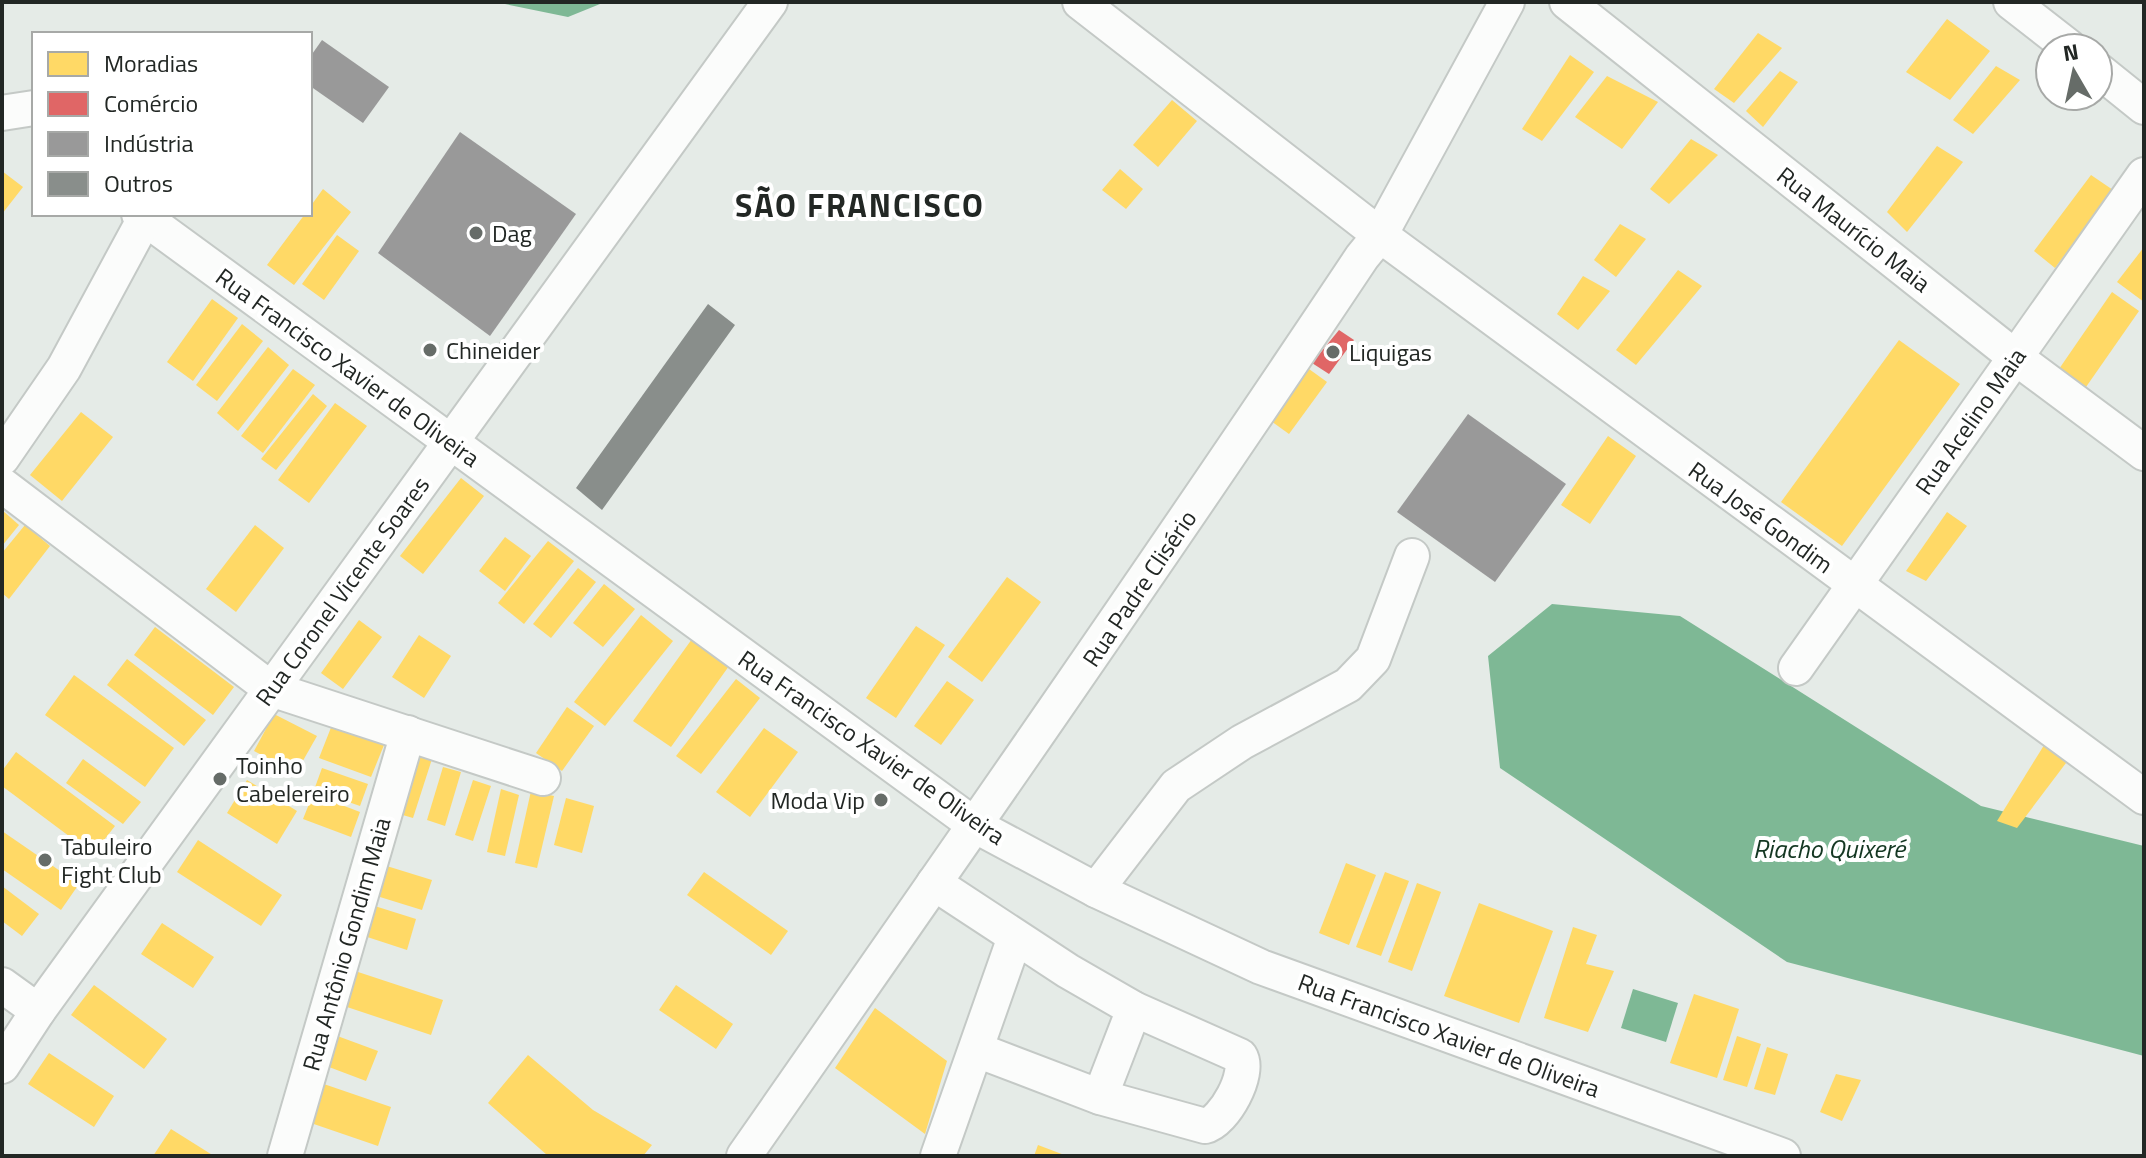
<svg xmlns="http://www.w3.org/2000/svg" width="2146" height="1158" font-family="'Titillium Web',sans-serif">
<style>
.water{fill:#7eb895}
.homes{fill:#ffd966}
.shops{fill:#e06666}
.industry{fill:#999}
.building{fill:#898e8b}
.lines{fill:none;stroke-linecap:round;stroke-linejoin:round}
.street-casing{stroke:#c4c9c6;stroke-width:38}
.street{stroke:#fbfcfb;stroke-width:34}
.poi-dot{fill:#666c68;stroke:#fff;stroke-width:3}
.labels{text-anchor:middle;dominant-baseline:central;stroke-width:8;stroke-linejoin:round;paint-order:stroke}
.street-label{font-size:24px;fill:#222724;stroke:#fff}
.poi-label{font-size:24px;fill:#222724;stroke:#fff;text-anchor:start}
.water-label{font-size:26px;font-style:italic;fill:#143722;stroke:#fff}
.district-label{font-size:32px;font-weight:bold;letter-spacing:2px;fill:#222724;stroke:#fff}
</style>
<rect width="100%" height="100%" fill="#e5ebe7"/>
<g class="water">
<path d="M495 2H605L568 17Z"/>
<path d="M1552 604 1680 616 1981 806 2144 846V1056L1787 962 1500 768 1488 656Z"/>
<path d="M1633 989 1678 1003 1666 1042 1621 1028Z"/>
</g>
<g class="homes">
<path d="M1947 19 1990 51 1950 100 1906 72Z"/>
<path d="M1758 33 1782 48 1734 103 1714 89Z"/>
<path d="M1570 55 1594 72 1542 141 1522 129Z"/>
<path d="M1996 66 2020 80 1973 134 1953 120Z"/>
<path d="M1780 71 1798 82 1763 127 1746 111Z"/>
<path d="M1607 76 1658 102 1622 149 1575 117Z"/>
<path d="M1172 100 1197 121 1158 167 1133 145Z"/>
<path d="M1691 139 1718 155 1669 204 1650 189Z"/>
<path d="M1937 146 1963 162 1907 232 1887 212Z"/>
<path d="M1120 169 1143 189 1126 209 1102 190Z"/>
<path d="M2 171 23 187 2 214Z"/>
<path d="M2091 175 2113 190 2055 268 2034 251Z"/>
<path d="M323 189 351 212 294 285 267 265 305 214H310V207Z"/>
<path d="M1620 224 1646 239 1616 277 1594 260Z"/>
<path d="M337 235 359 251 324 300 302 284Z"/>
<path d="M2144 247V302L2117 282Z"/>
<path d="M1678 270 1702 286 1636 365 1616 350Z"/>
<path d="M1583 276 1610 291 1578 330 1557 314Z"/>
<path d="M2112 292 2139 311 2086 387 2059 369Z"/>
<path d="M212 299 238 318 193 381 167 362Z"/>
<path d="M242 324 263 341 217 401 196 385Z"/>
<path d="M1899 340 1960 384 1842 546 1781 502Z"/>
<path d="M268 347 289 365 238 431 217 413Z"/>
<path d="M293 369 315 385 263 453 241 436Z"/>
<path d="M1309 369 1327 382 1289 434 1271 421Z"/>
<path d="M313 394 327 406 276 470 261 459Z"/>
<path d="M335 403 367 426 309 503 278 480Z"/>
<path d="M81 412 113 437 62 501 30 475Z"/>
<path d="M1608 436 1636 456 1590 524 1561 505Z"/>
<path d="M461 478 484 496 423 574 400 556Z"/>
<path d="M2 510 19 525 2 546Z"/>
<path d="M1947 512 1967 526 1926 581 1906 571Z"/>
<path d="M25 525 50 546 9 599 2 593V553Z"/>
<path d="M255 525 284 548 236 612 206 589Z"/>
<path d="M505 537 531 556 505 591 479 571Z"/>
<path d="M548 541 574 561 524 624 498 603Z"/>
<path d="M578 568 596 582 551 638 533 624Z"/>
<path d="M1007 577 1041 602 982 682 948 657Z"/>
<path d="M604 584 635 609 603 647 573 623Z"/>
<path d="M641 615 673 641 605 726 574 702Z"/>
<path d="M359 620 382 637 343 689 321 673Z"/>
<path d="M916 626 945 645 896 718 866 698Z"/>
<path d="M155 627 234 687 213 715 134 655Z"/>
<path d="M419 635 451 656 424 698 392 677Z"/>
<path d="M692 639 729 666 671 747 633 721Z"/>
<path d="M127 659 206 720 184 746 107 685Z"/>
<path d="M74 675 174 748 145 787 45 715Z"/>
<path d="M736 679 760 698 701 774 676 756Z"/>
<path d="M947 681 974 700 941 745 914 726Z"/>
<path d="M567 707 594 726 562 771 536 753Z"/>
<path d="M274 714 317 736 296 773 254 751Z"/>
<path d="M332 725 384 745 371 777 319 758Z"/>
<path d="M764 728 798 752 750 817 716 792Z"/>
<path d="M2046 742 2069 759 2017 828 1997 821Z"/>
<path d="M408 751 432 759 413 818 389 811Z"/>
<path d="M16 752 115 826 93 854 2 786V771Z"/>
<path d="M83 759 141 802 123 824 66 783Z"/>
<path d="M443 767 461 772 445 826 427 820Z"/>
<path d="M322 768 368 784 360 806 314 790Z"/>
<path d="M247 780 297 811 277 844 227 813Z"/>
<path d="M473 780 491 786 473 841 455 835Z"/>
<path d="M501 789 519 795 505 856 487 852Z"/>
<path d="M531 791 554 796 537 868 515 863Z"/>
<path d="M313 794 360 812 351 837 303 819Z"/>
<path d="M566 798 594 806 582 853 554 845Z"/>
<path d="M2 831 79 884 61 910 2 869Z"/>
<path d="M198 840 282 895 261 926 177 872Z"/>
<path d="M377 863 432 880 422 910 367 893Z"/>
<path d="M1346 863 1376 875 1349 945 1319 933Z"/>
<path d="M704 872 788 931 771 955 687 895Z"/>
<path d="M1385 872 1409 881 1381 956 1356 947Z"/>
<path d="M1417 883 1441 892 1412 971 1388 962Z"/>
<path d="M2 886 39 914 22 936 2 921Z"/>
<path d="M362 902 416 919 407 950 352 932Z"/>
<path d="M1479 903 1553 931 1519 1023 1444 996Z"/>
<path d="M162 923 214 957 193 988 141 954Z"/>
<path d="M1573 927 1597 935 1586 964 1614 971 1588 1032 1544 1018Z"/>
<path d="M352 970 443 1000 431 1035 341 1005Z"/>
<path d="M94 985 167 1039 144 1069 71 1015Z"/>
<path d="M676 985 733 1024 716 1049 659 1010Z"/>
<path d="M1694 994 1739 1009 1717 1078 1670 1063Z"/>
<path d="M875 1008 947 1061 925 1134 835 1068Z"/>
<path d="M332 1034 378 1051 366 1081 321 1064Z"/>
<path d="M1737 1036 1761 1044 1747 1087 1723 1080Z"/>
<path d="M1767 1047 1788 1054 1775 1095 1754 1089Z"/>
<path d="M49 1053 114 1096 94 1127 28 1084Z"/>
<path d="M528 1055 593 1110 652 1145 643 1156 547 1155 488 1103Z"/>
<path d="M1836 1074 1861 1080 1842 1121 1820 1112Z"/>
<path d="M318 1082 391 1107 378 1146 305 1121Z"/>
<path d="M171 1129 214 1156H153Z"/>
<path d="M1038 1145 1067 1156H1034Z"/>
</g>
<path class="shops" d="M1339 330 1354 340 1329 374 1312 363Z"/>
<g class="industry">
<path d="M322 40 389 87 363 123 310 86V57Z"/>
<path d="M460 132 576 214 490 336 378 253Z"/>
<path d="M1468 414 1566 484 1495 582 1397 512Z"/>
</g>
<path class="building" d="M708 304 735 325 602 510 576 488Z"/>
<g class="lines">
<g class="street-casing">
<g id="street">
<path d="M1080 2 1380 235 2144 797"/>
<path d="M1567 2 2015 357 2144 453"/>
<path d="M2011 2 2070 48"/>
<path d="M2098 70 2144 107"/>
<path d="M2 113 34 108"/>
<path d="M139 214 976 826 1096 890 1261 967 1783 1156"/>
<path d="M2 458 64 368 145 218"/>
<path d="M2 485 271 689 543 778"/>
<path d="M1796 668 2144 175"/>
<path d="M934 883 1068 971 1134 1009 1240 1056C1251 1073 1224 1122 1205 1126L1100 1097 977 1050"/>
<path d="M1096 890 1176 786 1242 742 1348 685 1373 659 1412 556"/>
<path d="M2 985 38 1011"/>
<path d="M2 1066 38 1011 770 2"/>
<path d="M1100 1097 1134 1009"/>
<path d="M285 1156 408 733"/>
<path d="M744 1156C952 858 1160 560 1362 257L1380 235 1507 2"/>
<path d="M938 1156 1015 937"/>
</g>
</g>
<use href="#street" class="street"/>
</g>
<g class="poi-dot">
<circle cx="476" cy="233" r="8"/>
<circle cx="430" cy="350" r="8"/>
<circle cx="1333" cy="352" r="8"/>
<circle cx="220" cy="779" r="8"/>
<circle cx="881" cy="800" r="8"/>
<circle cx="45" cy="860" r="8"/>
</g>
<g class="labels">
<g class="street-label">
<text transform="translate(1854 229) rotate(38)">Rua Maurício Maia</text>
<text transform="translate(348 367) rotate(36)">Rua Francisco Xavier de Oliveira</text>
<text transform="translate(1970 421) rotate(-55)">Rua Acelino Maia</text>
<text transform="translate(1761 517) rotate(36)">Rua José Gondim</text>
<text transform="translate(1139 588) rotate(-56)">Rua Padre Clisério</text>
<text transform="translate(342 591) rotate(-54)">Rua Coronel Vicente Soares</text>
<text transform="translate(872 747) rotate(35)">Rua Francisco Xavier de Oliveira</text>
<text transform="translate(346 944) rotate(-74)">Rua Antônio Gondim Maia</text>
<text transform="translate(1449 1035) rotate(20)">Rua Francisco Xavier de Oliveira</text>
</g>
<g class="poi-label">
<text x="492" y="233">Dag</text>
<text x="446" y="350">Chineider</text>
<text x="1349" y="352">Liquigas</text>
<text x="236" y="765">Toinho<tspan x="236" dy="28">Cabelereiro</tspan></text>
<text x="865" y="800" text-anchor="end">Moda Vip</text>
<text x="61" y="846">Tabuleiro<tspan x="61" dy="28">Fight Club</tspan></text>
</g>
<g class="water-label">
<text x="1829" y="848">Riacho Quixeré</text>
</g>
<g class="district-label">
<text x="860" y="205">SÃO FRANCISCO</text>
</g>
</g>
<rect width="2146" height="1158" fill="none" stroke="#222724" stroke-width="8"/>
<rect x="32" y="32" width="280" height="184" fill="#ffffff" stroke="#a7a9a7" stroke-width="2"/>
<rect x="48" y="52" width="40" height="24" fill="#ffd966" stroke="#a7a9a7" stroke-width="2"/>
<text x="104" y="72" font-size="24" fill="#222724">Moradias</text>
<rect x="48" y="92" width="40" height="24" fill="#e06666" stroke="#a7a9a7" stroke-width="2"/>
<text x="104" y="112" font-size="24" fill="#222724">Comércio</text>
<rect x="48" y="132" width="40" height="24" fill="#999999" stroke="#a7a9a7" stroke-width="2"/>
<text x="104" y="152" font-size="24" fill="#222724">Indústria</text>
<rect x="48" y="172" width="40" height="24" fill="#898e8b" stroke="#a7a9a7" stroke-width="2"/>
<text x="104" y="192" font-size="24" fill="#222724">Outros</text>
<g transform="translate(2074 72) rotate(351)"><circle r="38" fill="#ffffff" stroke="#a7a9a7" stroke-width="2"/>
<path d="M0-6L14 30L0 20L-14 30Z" fill="#666c68"/>
<text y="-12" font-size="22" font-weight="bold" text-anchor="middle" fill="#222724">N</text>
</g>
</svg>
